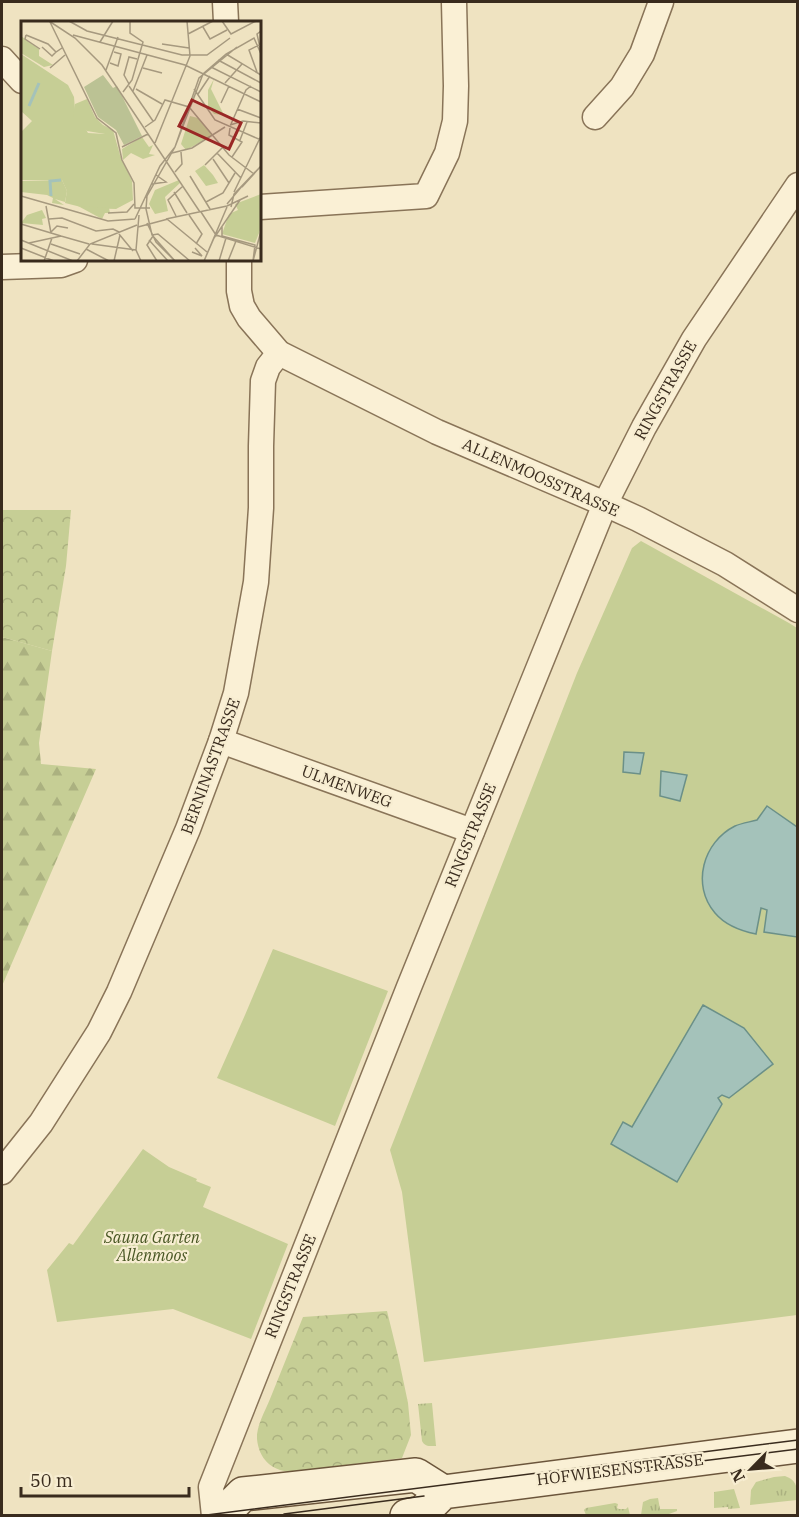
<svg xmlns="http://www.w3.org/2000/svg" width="799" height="1517" font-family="'IBM Plex Serif',serif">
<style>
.grass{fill:url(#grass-tufts)}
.forest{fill:url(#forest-firs)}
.park{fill:url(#park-crowns)}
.garden{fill:#c6ce95}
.water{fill:#a4c2ba;stroke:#6b9088;stroke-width:1.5}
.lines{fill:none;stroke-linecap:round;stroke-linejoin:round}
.street-casing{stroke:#897458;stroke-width:27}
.secondary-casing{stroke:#6b553b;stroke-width:36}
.street{stroke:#faf0d5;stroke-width:24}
.secondary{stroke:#faf0d5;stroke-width:33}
.tram{stroke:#392b1d;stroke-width:1.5}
.labels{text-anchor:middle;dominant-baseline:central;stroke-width:4.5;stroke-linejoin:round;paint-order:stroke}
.street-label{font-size:16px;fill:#392b1d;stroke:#f7edd1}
.park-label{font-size:16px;font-style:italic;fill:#485623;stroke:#f7edd1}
.inset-river{fill:none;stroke:#a4c2ba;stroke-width:3}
.inset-road{fill:none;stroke:#a6997f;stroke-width:1.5}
.view{fill:#9a2826;fill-opacity:0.15;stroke:#9a2826;stroke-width:3}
.inset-edge{fill:none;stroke:#392b1d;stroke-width:3}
</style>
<defs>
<pattern id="grass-tufts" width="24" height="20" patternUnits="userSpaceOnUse" patternTransform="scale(1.5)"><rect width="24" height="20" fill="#c6ce95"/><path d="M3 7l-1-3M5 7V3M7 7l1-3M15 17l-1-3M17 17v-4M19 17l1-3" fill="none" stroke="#abb180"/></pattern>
<pattern id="forest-firs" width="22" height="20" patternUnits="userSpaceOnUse" patternTransform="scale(1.5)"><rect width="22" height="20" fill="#c6ce95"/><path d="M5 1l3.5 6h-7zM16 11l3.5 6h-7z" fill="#abb180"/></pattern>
<pattern id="park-crowns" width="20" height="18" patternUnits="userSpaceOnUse" patternTransform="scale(1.5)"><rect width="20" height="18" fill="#c6ce95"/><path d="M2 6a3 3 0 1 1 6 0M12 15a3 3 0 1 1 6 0" fill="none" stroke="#abb180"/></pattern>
</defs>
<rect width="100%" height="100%" fill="#efe3c1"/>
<g class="grass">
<path d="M432 1403 436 1446C430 1446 425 1447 422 1441L418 1404Z"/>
<path d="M785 1476C797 1480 798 1489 797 1500L750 1505 751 1490 756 1482 774 1477Z"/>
<path d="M734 1489 740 1508 728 1509V1507L714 1508V1492Z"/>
<path d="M658 1498 660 1509H677V1511L669 1514 641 1515 643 1502 650 1499Z"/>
<path d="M615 1503 618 1504 617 1508 619 1509H626L628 1507 630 1515H586L584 1510 586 1508Z"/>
</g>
<path class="forest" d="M2 637 52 651 39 743 41 764 96 769 2 986Z"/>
<g class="park">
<path d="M2 510H71L66 566 52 651 2 637Z"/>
<path d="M387 1311 399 1360 408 1403 411 1435 402 1458 290 1472C271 1470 259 1459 257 1439 256 1427 265 1411 270 1399 281 1372 292 1344 303 1317Z"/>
</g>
<g class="garden">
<path d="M641 541 789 623 797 628V1315L424 1362 402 1192 390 1150 577 673 632 548Z"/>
<path d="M273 949 388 991 335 1126 217 1078 245 1015Z"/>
<path d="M143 1149 169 1167 197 1179 196 1181 211 1187 203 1207 288 1244 251 1339 173 1309 57 1322 47 1270 69 1243 73 1245Z"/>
</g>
<g class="water">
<path d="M624 752 644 753 640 774 623 772Z"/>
<path d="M661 771 687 775 680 801 660 796Z"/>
<path d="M767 806 797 827V937L764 932 767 910 761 908 756 934C741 931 726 926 715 913 691 885 703 842 735 826 742 823 750 822 757 820Z"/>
<path d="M703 1005 744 1028 773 1064 729 1098 722 1095 718 1098 722 1104 677 1182 611 1144 623 1122 632 1127Z"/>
</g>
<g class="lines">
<g class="street-casing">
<g id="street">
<path d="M225 2 226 22"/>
<path d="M2 59 22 81"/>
<path d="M595 117 622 87 642 54 661 2"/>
<path d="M260 207 426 196 447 153 455 121 456 86 454 2"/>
<path d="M239 260V291L242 306 249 318 279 353 437 432 605 504 638 519 725 564 798 610"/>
<path d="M2 267 61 265 75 260"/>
<path d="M221 741 472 831"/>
<path d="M2 1172 41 1123 99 1032 119 992 188 829 221 741 236 693 256 582 261 508V446L263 381 268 367 279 353"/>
<path d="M214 1516 211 1487 409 987 605 504 644 427 694 339 798 185"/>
</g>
</g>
<g class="secondary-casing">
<g id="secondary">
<path d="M221 1516 243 1494 416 1475 443 1492"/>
<path d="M407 1516 422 1513 443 1492 798 1446"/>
</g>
</g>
<use href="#street" class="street"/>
<use href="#secondary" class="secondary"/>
<g class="tram">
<path d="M605 1473 798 1449"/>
<path d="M284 1514 424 1496"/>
<path d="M199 1516 798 1440"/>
</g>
</g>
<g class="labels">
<g class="street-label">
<text transform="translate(665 390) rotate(-61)">RINGSTRASSE</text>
<text transform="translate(541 477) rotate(24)">ALLENMOOSSTRASSE</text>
<text transform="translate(210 766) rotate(-70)">BERNINASTRASSE</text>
<text transform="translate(347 786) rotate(20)">ULMENWEG</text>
<text transform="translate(470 835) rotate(-68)">RINGSTRASSE</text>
<text transform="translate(290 1286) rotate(-68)">RINGSTRASSE</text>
<text transform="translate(620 1469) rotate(-7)">HOFWIESENSTRASSE</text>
</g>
<g class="park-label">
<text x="152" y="1237">Sauna Garten<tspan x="152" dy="18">Allenmoos</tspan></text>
</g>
</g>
<g transform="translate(21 21)">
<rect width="240" height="240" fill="#efe3c1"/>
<path d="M21 189 25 197 21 198 22 204 0 202 6 194Z" fill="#c6ce95"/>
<path d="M0 33 47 64 53 76 54 89 67 112 84 113 82 104 92 109 99 134 111 160 112 179 95 188 64 187 44 182 46 170 41 159H0V111L11 100 0 90ZM193 58 190 68 203 94 193 93 187 86V69Z" fill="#c6ce95"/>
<path d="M82 54 92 67 96 65 121 115 103 124 95 109 77 96 63 66Z" fill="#bbc294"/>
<path d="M66 78 74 96 85 107 84 113 66 110 52 96 54 83ZM183 144 192 154 197 162 185 165 174 150ZM158 159 159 162 144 176 147 190 134 193 128 183 134 169ZM240 173V207L234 222 201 213 208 193 217 189 214 183Z" fill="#c6ce95"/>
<path d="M0 15 18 28V35L32 44 23 46 0 32ZM169 95 177 97 192 114 165 129 160 123ZM121 116 128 126 132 124 128 133 134 134 122 138 110 132 102 139 101 128ZM41 159 46 170 44 181 34 178 43 184 31 182 32 177 26 174 0 171V160ZM57 185 88 187 89 192H84L81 198Z" fill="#c6ce95"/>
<path class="inset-river" d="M8 85 18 62M30 175 29 160 40 159"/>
<path class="inset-road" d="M28 0 54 17 81 44 179 191M48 0 66 10 161 34H186L209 17M201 0 210 13 235 0M29 1 76 97 95 112 101 139 113 162 114 187H129M182 6 189 18 206 9M240 10 236 13 240 31M167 13 192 0M5 14 27 23 35 31 41 27M5 14 4 18 19 28M52 14 164 44 240 81M79 21 92 0M141 23 168 27M21 26 31 35 35 31M205 33 240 54M197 39 240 62M89 42 97 45 100 33 93 31M190 46 240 71M29 47 44 34M122 47 141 52M85 49 97 16M236 51 228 29 240 23M204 62 221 43M108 63 103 54 108 36 116 38M108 65 132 100M115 68 141 83M173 68 194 99 240 119M112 70 126 34M102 71 111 59 122 21 109 12V0M177 73 189 55M200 82 208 65M216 88 240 97V102M210 103 225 69 230 65M209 104 222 100 240 102M124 106 134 99 144 79 168 86 208 134 233 153M209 107 208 114 221 121 211 136M219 119 226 101M134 122 169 35 166 0M101 126 127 113M151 132 171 127 204 106M196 132 220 157M192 138 208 162M184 144 202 126M154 151 161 143 160 131M169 155 189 188M131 163 145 161 135 154M221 166 240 145M153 171 166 192M213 171 240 115M0 175 87 200 114 198M185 181 202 172 214 152M206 183 222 164M25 185 30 212M210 186 213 173 240 145M180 191 195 214 240 228M87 192 106 191 113 183M118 194 115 229 120 240M168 194 181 213 175 223M155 195 147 179 162 165M28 198 41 197 75 210 92 208 98 211M114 198 139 145 154 126 178 57 216 26M145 198 206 185 227 175M146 198 186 231M126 202 135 221 154 240M0 203 40 215M117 206 147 198M201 206V215L234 224 232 240M30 211 36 205 47 207M98 213 112 230M131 214 137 213 169 240M132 215 126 224 136 240M0 219 52 240M128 219 147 240M8 222 40 215 68 223M30 223 59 233M71 223 115 229M0 227 33 240M65 228 88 240M171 231 181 235 174 227M23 240 31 217M56 240 69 223 116 204M93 240 99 214M154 240 131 214 125 188 126 175 154 126 182 53 205 33 233 17 240 33M183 240 206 186M183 240 193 217 219 179M198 240 205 217M207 240 215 220M232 240 240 210"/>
<path class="view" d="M171 79 220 102 208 128 158 105Z"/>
<rect width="240" height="240" class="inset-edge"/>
</g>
<rect width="799" height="1517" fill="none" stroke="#392b1d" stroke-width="6"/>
<g transform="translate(751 1469) rotate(245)" stroke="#f7edd1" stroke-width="4.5" paint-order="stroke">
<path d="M0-4.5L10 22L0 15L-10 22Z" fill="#392b1d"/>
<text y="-9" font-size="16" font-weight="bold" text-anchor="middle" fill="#392b1d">N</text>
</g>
<path d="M21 1487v9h168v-9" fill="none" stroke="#392b1d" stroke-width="3"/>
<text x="30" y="1487" font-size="18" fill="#392b1d" stroke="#f7edd1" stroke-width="4.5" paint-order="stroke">50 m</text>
</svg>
